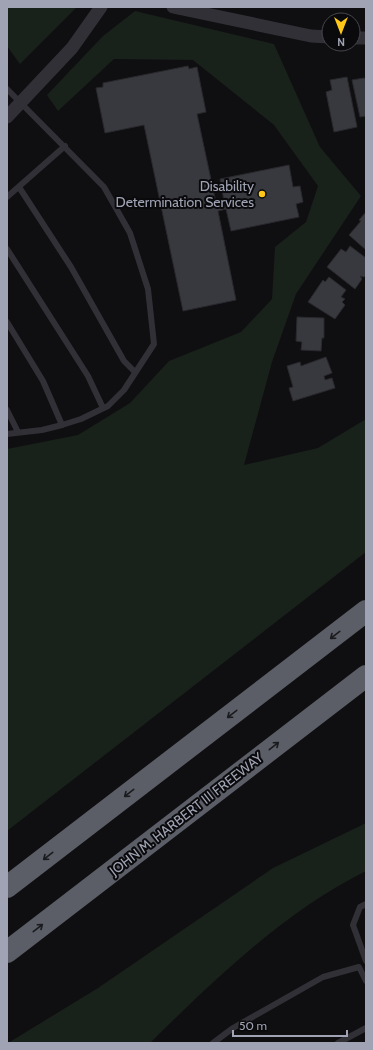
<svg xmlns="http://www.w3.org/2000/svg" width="373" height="1050" font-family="Cabin,sans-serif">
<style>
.green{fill:#19211b}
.building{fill:#38393f;stroke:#29292d}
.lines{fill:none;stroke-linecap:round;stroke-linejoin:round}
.service{stroke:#303036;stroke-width:6}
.minor{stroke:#303036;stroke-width:13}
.motorway{stroke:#5b5d67;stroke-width:22}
.oneway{stroke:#1a1b1e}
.poi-dot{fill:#ffc819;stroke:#0a0a0c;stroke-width:1.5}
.labels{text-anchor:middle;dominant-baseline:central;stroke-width:4;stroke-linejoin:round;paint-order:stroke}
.poi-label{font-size:14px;fill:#9fa3b3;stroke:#0a0a0c;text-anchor:end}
.street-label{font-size:14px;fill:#9fa3b3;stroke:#0a0a0c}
</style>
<rect width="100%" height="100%" fill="#0f0f11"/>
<g class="green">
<path d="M7 7H77L20 64 7 46Z"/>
<path d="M135 11 274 44 320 147 361 196 296 294 272 362 244 465 318 448 366 419V552L7 831V449L78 435 130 403 169 361 241 332 272 299 275 247 306 222 318 186 274 125 193 60 114 59 58 111 47 95 103 36Z"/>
<path d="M366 823V871C285 911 214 980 150 1043H8L98 988 273 868Z"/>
</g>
<g class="building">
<path d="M188 66 189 69 197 67 206 112 197 114 216 203 224 201 220 179 289 165 293 187 300 186 303 202 296 204 299 217 231 231 226 209 218 211 236 300 183 311 144 125 105 133 96 88 103 87V83Z"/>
<path d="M347 77 357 127 334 132 326 92 332 90 330 80Z"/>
<path d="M364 78 366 79V116L360 117 352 80Z"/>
<path d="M366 212V250L349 235 361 221 359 220Z"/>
<path d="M350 246 366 258V275L364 277 360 276 362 279 355 289 327 267 341 249 346 252Z"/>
<path d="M329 277 346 290 341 297 345 299 342 302 345 305 335 319 308 302 323 280 325 282Z"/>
<path d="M297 317 324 318V338H322L321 351 301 350 302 342 296 341Z"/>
<path d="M326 357 332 373 324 376 325 380 332 378 335 388 293 401 289 388 293 387 287 366 300 362 301 366Z"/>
</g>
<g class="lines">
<g class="service">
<path d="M7 89 104 187 130 233 148 289 154 344 124 390 108 406 81 419 62 425 42 430 7 434"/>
<path d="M19 187 71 267 124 361 135 372"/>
<path d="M7 197 65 146"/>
<path d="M7 249 88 376 103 408"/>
<path d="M7 322 43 381 62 425"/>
<path d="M7 410 18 432"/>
<path d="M366 904 360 907 353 925 366 961"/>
<path d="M213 1043 233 1028 323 977 359 967 366 981"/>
<path d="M338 1043 366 1028"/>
</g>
<g class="minor">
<path d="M173 7 311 36 329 37"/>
<path d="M353 38H366"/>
<path d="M7 117 72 48 101 7"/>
</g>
<g class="motorway">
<path d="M7 887 366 611"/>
<path d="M7 952 366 676"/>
</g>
</g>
<defs><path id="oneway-shaft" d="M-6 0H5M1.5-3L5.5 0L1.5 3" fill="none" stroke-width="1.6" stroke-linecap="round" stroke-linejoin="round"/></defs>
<g class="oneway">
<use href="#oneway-shaft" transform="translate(335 635) rotate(142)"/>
<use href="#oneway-shaft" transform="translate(232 714) rotate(142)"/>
<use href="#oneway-shaft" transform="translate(274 746) rotate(-38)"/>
<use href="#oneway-shaft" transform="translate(129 793) rotate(142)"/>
<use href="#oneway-shaft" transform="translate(48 856) rotate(142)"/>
<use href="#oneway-shaft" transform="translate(38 928) rotate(-38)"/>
</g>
<circle class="poi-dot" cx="262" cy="194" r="4"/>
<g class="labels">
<g class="poi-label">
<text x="254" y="186">Disability<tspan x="254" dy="16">Determination Services</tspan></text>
</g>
<g class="street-label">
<text transform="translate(186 814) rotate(-38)">JOHN M. HARBERT III FREEWAY</text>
</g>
</g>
<rect width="373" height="1050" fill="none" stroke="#9fa3b3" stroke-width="16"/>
<g transform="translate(341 32) rotate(180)"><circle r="19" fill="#0a0a0c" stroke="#46474f"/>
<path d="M0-3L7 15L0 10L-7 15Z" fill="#ffc819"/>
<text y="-6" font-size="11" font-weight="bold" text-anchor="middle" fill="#9fa3b3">N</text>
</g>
<path d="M233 1030v6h114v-6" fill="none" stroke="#9fa3b3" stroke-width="2"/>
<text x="239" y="1030" font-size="12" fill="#9fa3b3" stroke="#0a0a0c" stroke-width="3" paint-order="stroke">50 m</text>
</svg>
